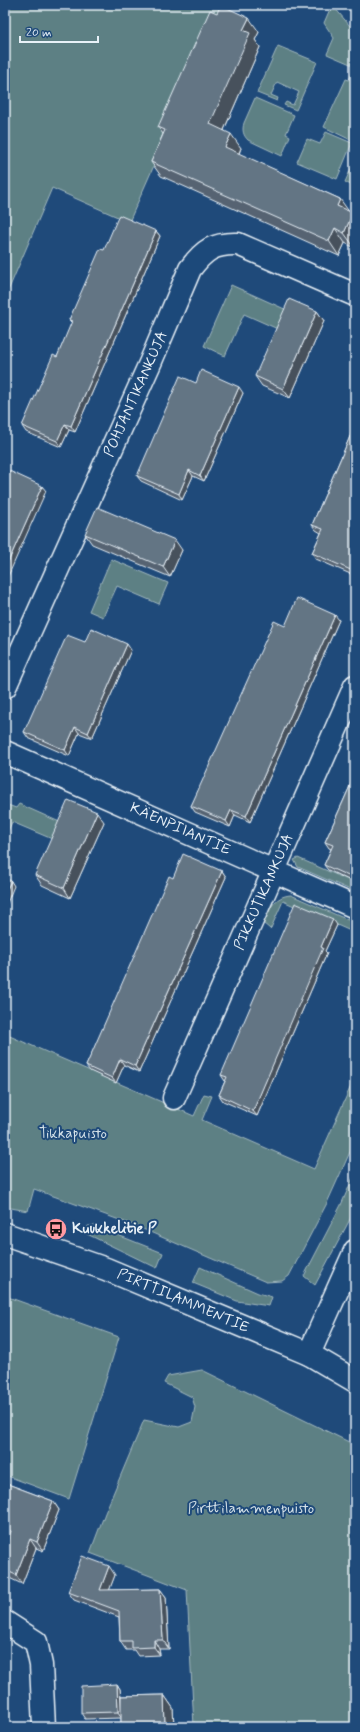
<svg xmlns="http://www.w3.org/2000/svg" width="360" height="1732" font-family="Mynerve,sans-serif">
<style>
.green{fill:#5d8084;stroke:#a2b8be}
.lines{fill:none;stroke-linecap:round;stroke-linejoin:round}
.minor-casing{stroke:#e8f1f8;stroke-width:25}
.tertiary-casing{stroke:#e8f1f8;stroke-width:25}
.minor{stroke:#1f4a7a;stroke-width:22}
.tertiary{stroke:#1f4a7a;stroke-width:22}
.wall{fill:#566472;stroke:#e8f1f8}
.shaded-wall{fill:#46515c;stroke:#e8f1f8}
.building{fill:#647484;stroke:#e8f1f8}
.labels{text-anchor:middle;dominant-baseline:central;stroke-width:4;stroke-linejoin:round;paint-order:stroke}
.street-label{font-size:15px;fill:#e8f1f8;stroke:#1f4a7a}
.park-label{font-size:15px;fill:#d3e0e7;stroke:#1f4a7a}
.poi-label{font-size:15px;font-weight:bold;fill:#e8f1f8;stroke:#1f4a7a;text-anchor:start}
</style>
<rect width="100%" height="100%" fill="#1f4a7a"/>
<filter id="ink" filterUnits="userSpaceOnUse"><feTurbulence type="fractalNoise" baseFrequency=".025" numOctaves="2"/><feDisplacementMap in="SourceGraphic" scale="8" xChannelSelector="R" yChannelSelector="G"/><feConvolveMatrix kernelMatrix="1 2 1 2 8 2 1 2 1" color-interpolation-filters="sRGB"/></filter>
<g filter="url(#ink)">
<g class="green">
<path d="M5 5H225L129 222 52 188 5 298Z"/>
<path d="M334 7 355 32V142L324 127 346 79 349 80 355 66 327 54 334 38 324 23 330 9Z"/>
<path d="M278 46 317 62 296 110 284 105 286 102 293 105 299 92 277 82 271 95 278 98 277 101 257 93Z"/>
<path d="M255 98 294 115 286 134 290 136 282 156 248 140C243 135 242 130 244 123Z"/>
<path d="M326 132 352 143 337 179 297 162 307 139 320 144Z"/>
<path d="M355 160V187L345 182Z"/>
<path d="M231 285 289 311 280 330 244 314 225 356 204 346Z"/>
<path d="M111 559 168 583 159 604 117 586 103 617 89 611Z"/>
<path d="M5 804 16 808 19 804 64 824 57 841 12 822 5 838Z"/>
<path d="M298 858 355 883V892L298 867 294 860Z"/>
<path d="M291 895 355 923V933L283 901 271 928 270 929 263 923C269 910 274 896 291 895Z"/>
<path d="M5 1034 194 1116 204 1094 212 1096 202 1120 314 1169 355 1077V1141L327 1203 289 1276 282 1281 266 1282 136 1226 34 1189 28 1211 5 1207Z"/>
<path d="M355 1173V1210L315 1285 304 1276 341 1205Z"/>
<path d="M88 1226H95L163 1253 157 1268 85 1233Z"/>
<path d="M200 1267 258 1293 272 1297 269 1306 237 1301 193 1283Z"/>
<path d="M5 1296 119 1337 69 1499 5 1475Z"/>
<path d="M202 1370 355 1445V1727H194L187 1590 90 1553 105 1513 144 1420 179 1427 192 1422 195 1407 192 1397 164 1383 168 1376Z"/>
</g>
<g class="lines">
<g class="minor-casing">
<g id="minor">
<path d="M5 687 151 361 190 269C204 250 214 243 238 244L355 295"/>
<path d="M5 752 355 907"/>
<path d="M174 1098 355 686"/>
<path d="M309 1354 355 1381"/>
<path d="M5 1622 36 1642 41 1665 44 1727"/>
</g>
</g>
<g class="tertiary-casing">
<path id="tertiary" d="M5 1234 106 1269 309 1354 355 1251"/>
</g>
<use href="#minor" class="minor"/>
<use href="#tertiary" class="tertiary"/>
</g>
<g class="wall">
<path d="M259 32 255 40 260 47 224 130 241 148 239 154 340 199 355 248 345 243 339 256 161 176 151 162 163 134 158 127Z"/>
<path d="M156 231 160 236 75 432 69 430 61 447 26 432 22 426 57 357 72 323 69 320 104 250Z"/>
<path d="M317 311 324 321 290 398 262 386 255 376Z"/>
<path d="M196 383 243 393 204 481 193 476 182 500 141 481 137 476Z"/>
<path d="M355 425V576L316 559 312 553 321 533 316 530 312 525Z"/>
<path d="M85 534 182 550 170 577 92 544Z"/>
<path d="M339 620 250 822 235 815 230 827 195 812 191 806 285 626Z"/>
<path d="M85 642 131 650 92 738 79 733 69 756 28 738 24 732Z"/>
<path d="M355 775V883L328 870 324 865 331 849 329 848 325 842Z"/>
<path d="M104 822 70 898 42 885 35 875Z"/>
<path d="M222 871 226 877 139 1072 124 1065 116 1083 90 1071 86 1066 173 878Z"/>
<path d="M337 925 325 951 327 953 257 1116 223 1101 219 1095 225 1081 221 1075Z"/>
<path d="M5 1483 53 1501 59 1510 43 1551 36 1548 22 1584 5 1576V1548L9 1536 5 1535Z"/>
<path d="M115 1575 109 1590 160 1589 166 1597 169 1649H159L160 1655 138 1656 134 1650H126L120 1641 119 1617 74 1600 68 1592Z"/>
<path d="M117 1684 120 1689 121 1696 164 1695 173 1708 174 1727H121V1718L85 1719 81 1713Z"/>
</g>
<g class="shaded-wall">
<path d="M249 18 259 32 255 40 260 47 220 139 210 124 243 30Z"/>
<path d="M231 134 241 148 235 162 225 147Z"/>
<path d="M340 199 350 213 337 206Z"/>
<path d="M353 213 355 216V248L344 233Z"/>
<path d="M335 228 345 243 339 256 329 241Z"/>
<path d="M156 231 160 236 75 432 71 426Z"/>
<path d="M317 311 324 321 290 398 283 389Z"/>
<path d="M239 387 243 393 204 481 200 476Z"/>
<path d="M65 424 69 430 61 447 57 441Z"/>
<path d="M189 470 193 476 182 500 179 494Z"/>
<path d="M42 486 46 491 5 583V569Z"/>
<path d="M175 540 182 550 170 577 163 567Z"/>
<path d="M355 566V574L353 571Z"/>
<path d="M335 615 339 620 250 822 246 816Z"/>
<path d="M127 644 131 650 92 738 88 733Z"/>
<path d="M75 727 79 733 69 756 65 750Z"/>
<path d="M231 810 235 815 230 827 226 821Z"/>
<path d="M97 812 104 822 70 898 64 888Z"/>
<path d="M222 871 226 877 139 1072 135 1066Z"/>
<path d="M11 881 14 886 5 908V893Z"/>
<path d="M333 919 337 925 325 951 327 953 257 1116 253 1111 321 947Z"/>
<path d="M120 1059 124 1065 116 1083 112 1078Z"/>
<path d="M53 1501 59 1510 43 1551 37 1542Z"/>
<path d="M30 1539 36 1548 22 1584 16 1575Z"/>
<path d="M109 1566 115 1575 106 1599 100 1590Z"/>
<path d="M160 1589 166 1597 169 1649 163 1640Z"/>
<path d="M154 1640 159 1649 160 1655 154 1647Z"/>
<path d="M117 1684 120 1689 122 1718 118 1712Z"/>
<path d="M164 1695 173 1708 174 1727H165Z"/>
</g>
<g class="building">
<path d="M221 5 249 18 243 30 250 33 210 124 231 134 225 147 340 199 337 206 353 213 344 233 335 228 329 241 151 162 165 130 158 127 210 10 217 13Z"/>
<path d="M119 215 156 231 71 426 65 424 57 441 22 426 53 355 57 357 72 321 69 320 100 249 104 250Z"/>
<path d="M289 299 317 311 283 389 255 376Z"/>
<path d="M201 370 239 387 200 476 189 470 179 494 137 476 180 376 196 383Z"/>
<path d="M355 425V566L353 571 312 553 323 529 312 525Z"/>
<path d="M5 469 42 486 5 569Z"/>
<path d="M97 507 175 540 163 567 85 534Z"/>
<path d="M297 598 335 615 246 816 231 810 226 821 191 806 274 621 285 626Z"/>
<path d="M91 628 127 644 88 733 75 727 65 750 24 732 67 635 85 642Z"/>
<path d="M355 775V879L324 865 333 845 325 842Z"/>
<path d="M68 800 97 812 64 888 35 875Z"/>
<path d="M183 854 222 871 135 1066 120 1059 112 1078 86 1066 169 876 173 878Z"/>
<path d="M5 878 11 881 5 893Z"/>
<path d="M295 903 333 919 321 947 323 948 253 1111 219 1095 227 1077 221 1075Z"/>
<path d="M5 1483 53 1501 37 1542 30 1539 16 1575 5 1570V1548L11 1531 5 1528Z"/>
<path d="M82 1556 109 1566 100 1590 160 1589 163 1640H154V1647L132 1648V1641H120L119 1611 68 1592Z"/>
<path d="M117 1684 118 1712 81 1713V1686Z"/>
<path d="M164 1695 165 1727H121V1696Z"/>
</g>
</g>
<defs>
<g id="bus-disc" transform="scale(1.15)"><circle r="9.5" fill="#ff9aa2" stroke="#1f4a7a"/><path d="M-5-6H5V4H4V6H2V4H-2V6H-4V4H-5ZM-3.5-4V0h7V-4ZM-3.5 1.2v1.5H-2V1.2ZM2 1.2v1.5H3.5V1.2Z" fill="#111"/></g>
</defs>
<g fill-rule="evenodd">
<use href="#bus-disc" x="56" y="1229"/>
</g>
<g class="labels">
<g class="street-label">
<text transform="translate(136 394) rotate(-66)">POHJANTIKANKUJA</text>
<text transform="translate(180 829) rotate(24)">KÄENPIIANTIE</text>
<text transform="translate(264 892) rotate(-66)">PIKKUTIKANKUJA</text>
<text transform="translate(183 1301) rotate(23)">PIRTTILAMMENTIE</text>
</g>
<g class="park-label">
<text x="73" y="1134">Tikkapuisto</text>
<text x="251" y="1509">Pirttilammenpuisto</text>
</g>
<g class="poi-label">
<text x="72" y="1229">Kuukkelitie P</text>
</g>
</g>
<rect width="360" height="1732" fill="none" stroke="#1f4a7a" stroke-width="20"/>
<rect x="10" y="10" width="340" height="1712" fill="none" stroke="#e8f1f8" stroke-width="1.5" filter="url(#ink)"/>
<path d="M20 36v6h78v-6" fill="none" stroke="#e8f1f8" stroke-width="2"/>
<text x="26" y="36" font-size="12" fill="#e8f1f8" stroke="#1f4a7a" stroke-width="3" paint-order="stroke">20 m</text>
</svg>
